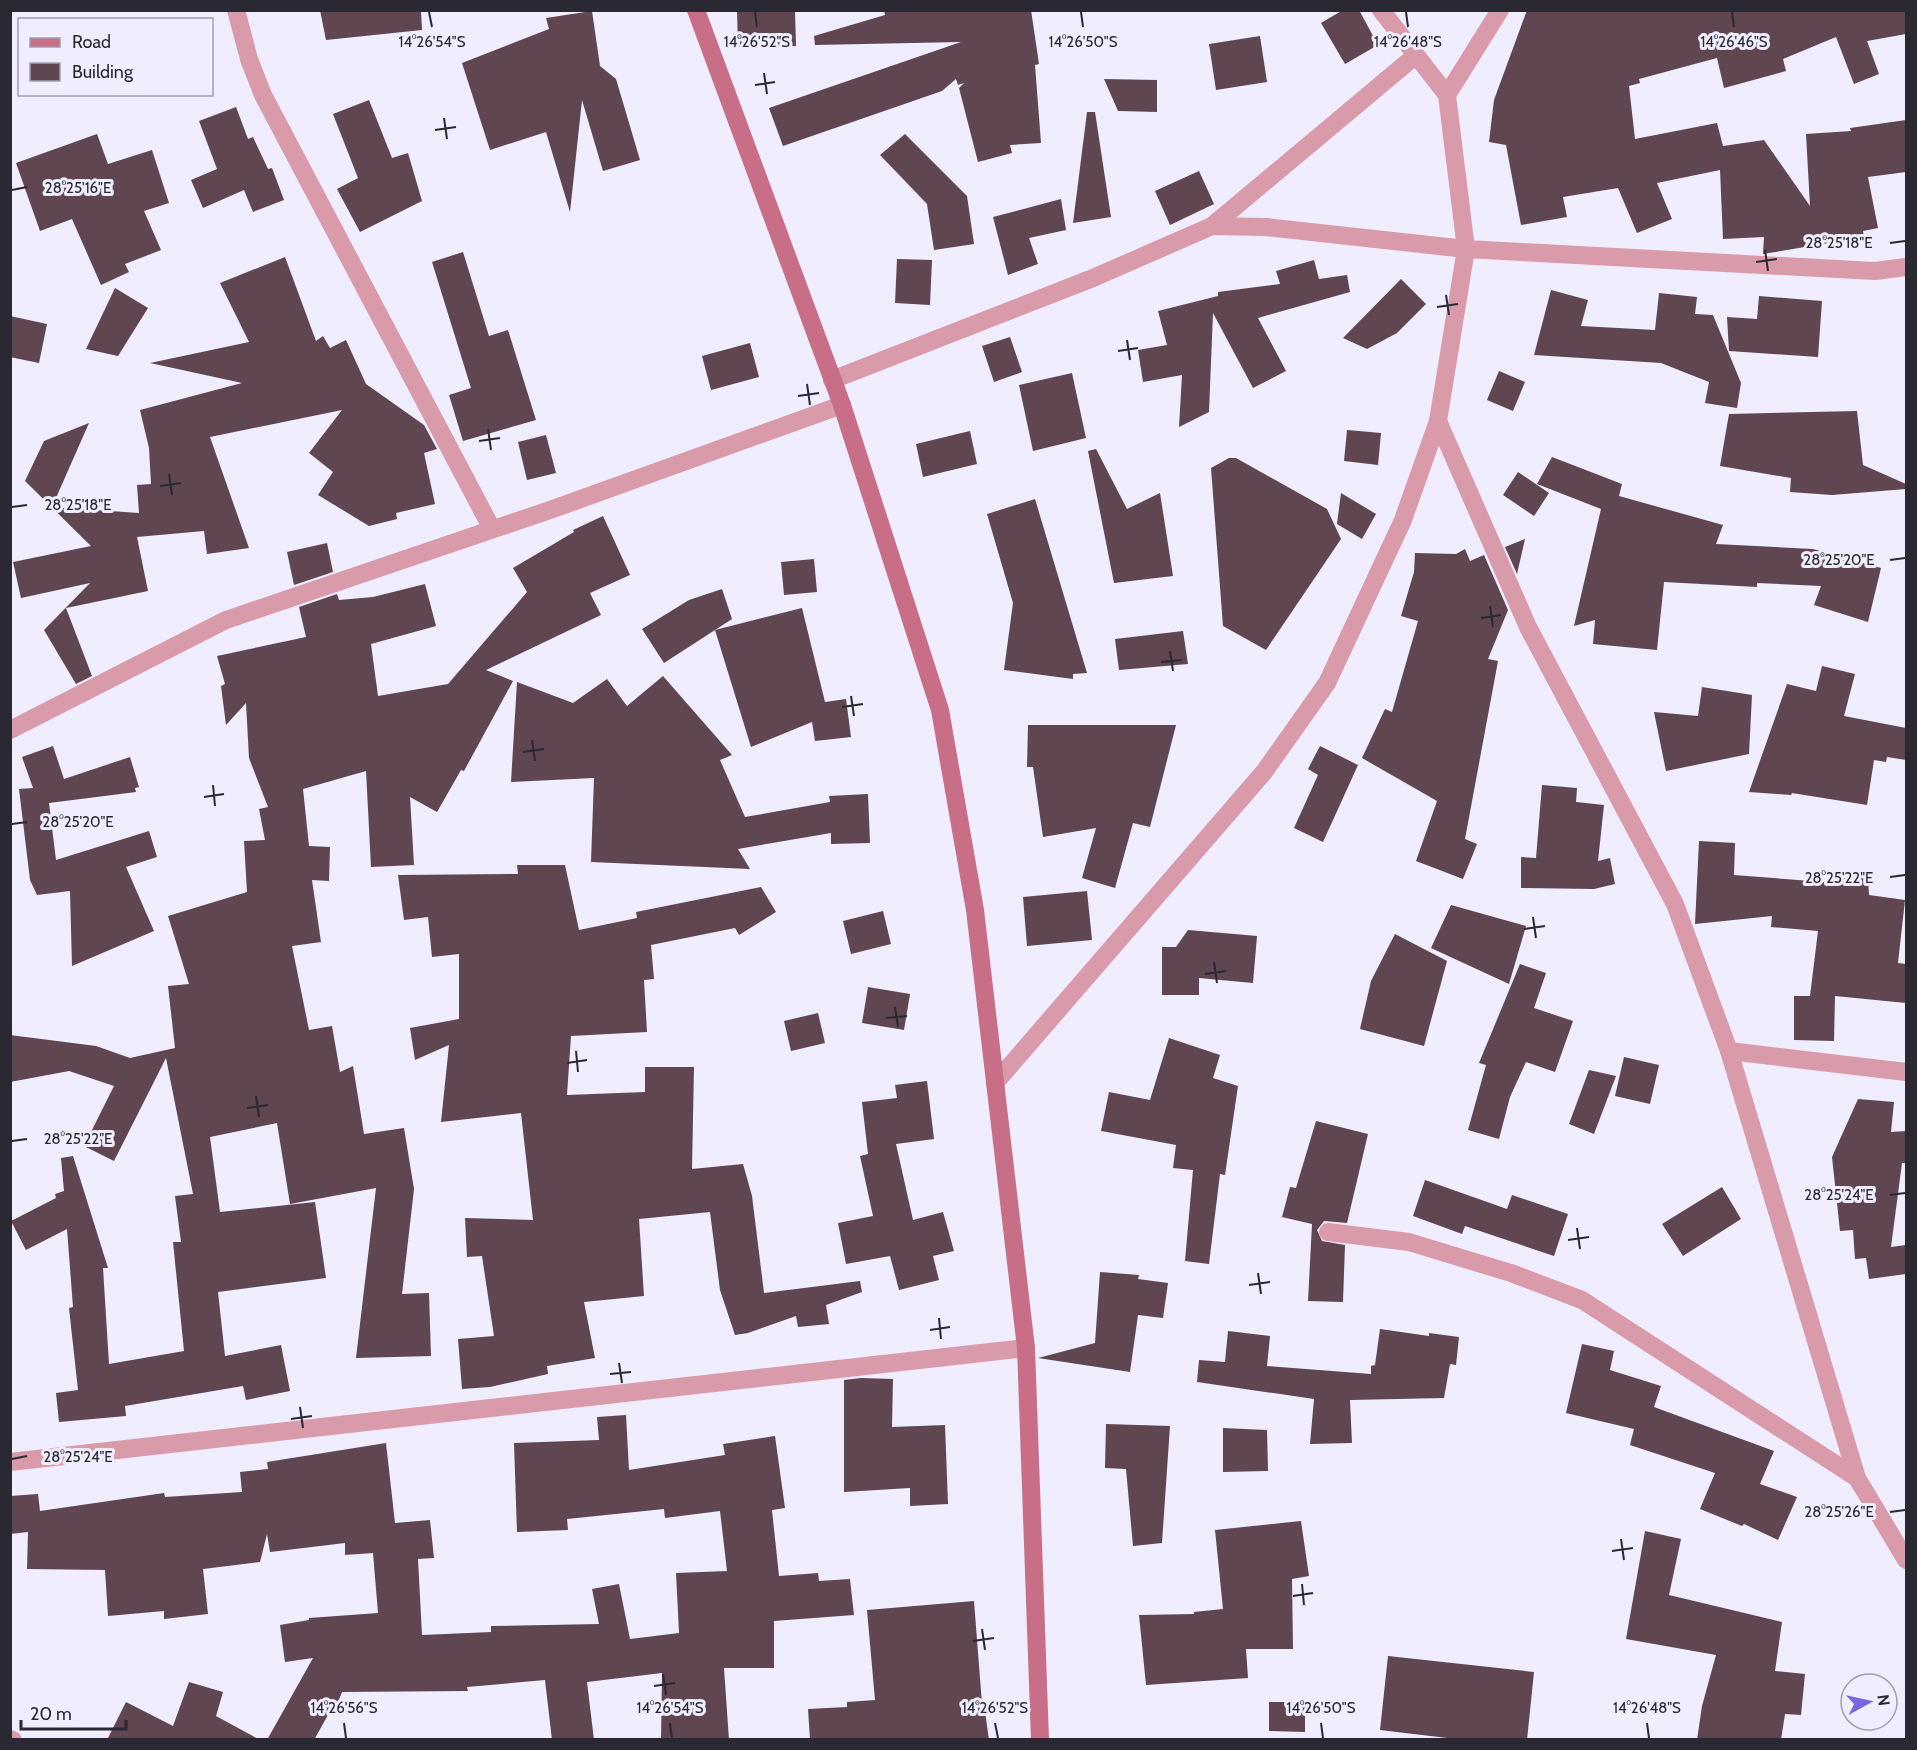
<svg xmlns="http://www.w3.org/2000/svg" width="1917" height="1750" font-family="Cabin,sans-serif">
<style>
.building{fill:#5f4650}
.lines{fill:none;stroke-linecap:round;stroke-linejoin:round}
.street{stroke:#d99aa9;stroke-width:18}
.secondary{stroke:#c86e87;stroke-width:18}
.ticks{fill:none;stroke:#2a2933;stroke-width:2}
.ticks-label{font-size:15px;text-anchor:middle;fill:#2a2933;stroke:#efedfe;stroke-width:6;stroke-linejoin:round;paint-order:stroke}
</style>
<rect width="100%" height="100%" fill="#efedfe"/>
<g class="building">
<path d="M320 10 421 11 422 30 326 40Z"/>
<path d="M737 10H795L796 46 738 47Z"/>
<path d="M884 10H1031L1039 64 1035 65 1041 143 1010 145 1012 153 978 162 959 88 964 83 958 85 956 79 942 91 783 146 769 108 961 42 815 45 814 36 885 15Z"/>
<path d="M1343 10H1359L1378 45 1345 64 1321 23Z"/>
<path d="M1527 10H1906V34L1867 41 1879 74 1854 84 1836 37 1783 59 1786 71 1724 88 1717 58 1639 79 1640 83 1629 86 1635 139 1717 123 1723 146 1764 140 1810 206 1806 134 1851 131 1850 128 1906 120V172L1868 177 1878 228 1863 231 1864 237 1763 254 1764 237 1723 239 1720 170 1657 183 1672 219 1637 233 1618 188 1563 197 1567 217 1521 225 1506 145 1489 142 1494 100Z"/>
<path d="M592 11 600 66 616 79 640 160 603 171 582 100 570 212 546 132 490 150 462 63 549 29 546 18Z"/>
<path d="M1260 36 1267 82 1216 90 1209 44Z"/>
<path d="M1104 79 1157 80V112L1118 111Z"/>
<path d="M369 100 392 158 408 153 422 201 360 232 337 189 358 178 333 114Z"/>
<path d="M236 107 248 139 253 137 268 169 272 168 284 200 253 212 244 190 203 208 191 180 217 169 199 121Z"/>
<path d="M1087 112H1095L1111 217 1073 223Z"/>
<path d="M97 134 108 164 152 150 169 203 144 211 161 250 125 264 129 272 101 285 72 219 40 231 16 163Z"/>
<path d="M905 134 967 196 974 244 934 250 927 204 880 155Z"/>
<path d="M1199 171 1214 204 1170 225 1155 191Z"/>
<path d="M1061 199 1066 230 1029 238 1038 264 1008 275 993 217Z"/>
<path d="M463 252 489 336 508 330 536 420 463 441 449 395 471 388 432 262Z"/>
<path d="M285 257 316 341 323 336 330 348 346 340 366 384 424 425 437 449 424 453 435 504 396 513 397 519 369 526 318 495 333 472 309 453 342 410 210 437 249 548 207 554 204 531 137 537 148 591 66 608 92 676 76 684 44 630 90 583 21 598 13 562 91 546 25 481 44 441 89 423 52 507 139 513 137 485 151 484 149 448 140 410 242 383 150 363 249 342 220 283Z"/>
<path d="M897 259 932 260 930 305 895 303Z"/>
<path d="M1314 260 1319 279 1347 275 1350 292 1258 318 1286 371 1253 388 1213 313 1209 412 1179 427 1182 375 1143 382 1138 350 1167 345 1158 311 1218 296V292L1280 284 1276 271Z"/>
<path d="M1401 279 1426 304 1397 333 1367 349 1343 338Z"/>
<path d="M115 288 148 308 118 356 86 349Z"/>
<path d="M1551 290 1588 300 1581 326 1655 330 1659 293 1697 297 1695 314 1713 315 1741 383 1737 408 1705 403 1709 382 1661 363 1534 355Z"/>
<path d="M1759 296 1822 301 1818 357 1729 351 1727 317 1757 319Z"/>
<path d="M10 316 47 324 39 363 10 357Z"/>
<path d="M1010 337 1022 372 994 382 982 346Z"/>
<path d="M750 343 759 377 711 390 702 356Z"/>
<path d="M1499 371 1525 382 1513 411 1487 400Z"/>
<path d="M1072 373 1086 438 1033 451 1019 385Z"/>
<path d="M1857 411 1863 465 1906 484V489L1832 495 1790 492 1791 478 1720 466 1729 414Z"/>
<path d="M1347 430 1381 433 1378 465 1344 461Z"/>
<path d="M970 431 977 464 923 477 916 444Z"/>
<path d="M546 435 556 473 527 480 518 442Z"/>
<path d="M1096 449 1127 509 1160 493 1173 576 1114 583 1088 451Z"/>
<path d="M1552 457 1622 484 1619 496 1723 525 1716 544 1813 549 1881 568 1868 622 1814 605 1821 586 1757 583V587L1664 582 1657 650 1593 644 1595 620 1574 626 1601 509 1537 484Z"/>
<path d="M1229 458H1236L1327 509 1341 539 1266 650 1223 626 1211 468Z"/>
<path d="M1518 472 1549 493 1534 516 1503 495Z"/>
<path d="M1341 493 1376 514 1362 539 1337 524Z"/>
<path d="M1035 499 1087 673 1073 674V679L1004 670 1013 603 987 514Z"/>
<path d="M603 516 630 575 590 593 601 615 486 670 513 681 464 771 461 770 437 812 410 797 414 865 371 867 366 771 303 789 309 846 330 847 329 881 312 880 321 942 292 946 309 1030 332 1026 340 1072 353 1066 364 1134 404 1128 414 1189 402 1294 429 1293 431 1356 356 1358 376 1188 290 1204 277 1123 210 1137 220 1212 315 1202 326 1278 218 1292 225 1356 281 1345 290 1391 246 1400 243 1386 125 1406 126 1416 59 1422 56 1393 78 1390 69 1308 73 1307 67 1229 26 1250 11 1221 56 1198 55 1194 64 1191 61 1158 73 1156 108 1268H103L109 1364 184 1351 173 1242H181L175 1196 193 1194 166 1058 114 1161 84 1146 114 1086 69 1071 10 1082V1035L96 1046 130 1058 175 1048 168 986 189 984 168 916 247 892 244 841 265 840 259 809 268 807 249 758 246 703 226 725 221 686 225 684 217 656 306 637 299 607 337 594 339 600 373 597 425 584 436 626 371 644 378 696 448 684 527 592 513 568 574 532 573 530Z"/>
<path d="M1525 539 1517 574 1505 547Z"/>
<path d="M327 543 333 572 294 585 287 552Z"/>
<path d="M1465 549 1470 561 1484 555 1508 610 1488 659 1498 661 1465 839 1477 844 1463 879 1416 861 1437 801 1362 758 1385 709 1392 712 1418 621 1401 616 1414 572 1415 553 1456 554Z"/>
<path d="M814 559 817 592 784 595 781 562Z"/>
<path d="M722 589 732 619 664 663 642 629 689 600Z"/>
<path d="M802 608 825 702 846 699 851 737 815 741 812 722 751 747 715 630Z"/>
<path d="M1183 631 1188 664 1119 670 1115 639Z"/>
<path d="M1822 666 1855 674 1844 716 1906 728V760L1887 757 1886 762 1874 760 1867 805 1792 793 1791 795 1749 792 1787 684 1816 691Z"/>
<path d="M663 676 732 755 720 760 745 817 830 802 829 796 868 794 870 843 831 844V833L738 849 750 869 591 862 594 778 511 782 517 682 573 703 607 679 627 706Z"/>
<path d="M1702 687 1752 695 1749 754 1666 771 1654 712 1698 716Z"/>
<path d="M1028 725H1176L1150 827 1133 823 1115 888 1082 878 1096 828 1043 837 1033 767H1027Z"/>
<path d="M53 746 64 779 130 757 139 787 135 788 136 792 49 803 56 860 149 831 157 857 126 867 154 931 72 966 70 891 37 895 30 880 19 789 33 788 22 757Z"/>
<path d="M1320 746 1358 765 1323 842 1294 828 1318 775 1308 769Z"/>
<path d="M1542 785 1577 788 1576 802 1604 805 1598 861 1610 858 1615 884 1594 889 1521 888V857L1536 858Z"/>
<path d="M1699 841 1735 843 1734 875 1837 883 1836 878 1868 877 1869 895 1905 900 1898 963 1906 964V1003L1835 996 1834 1041 1794 1040V996H1810L1818 931 1771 927 1772 916 1695 924Z"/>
<path d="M517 865H565L579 930 637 918 636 912 761 887 776 912 739 935 735 928 651 945 654 979 644 980 647 1032 571 1036 567 1095 645 1092V1067H694L692 1169 743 1164 752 1196 764 1293 860 1281 862 1292 826 1305 829 1324 798 1327 796 1316 748 1333 735 1335 720 1290 710 1212 639 1219 644 1296 584 1302 595 1358 547 1366 548 1374 490 1387 462 1389 458 1339 494 1336 482 1256 467 1257 465 1218 533 1220 521 1113 441 1122 449 1045 415 1060 410 1028 459 1019V954L432 957 428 917 404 920 398 875 518 874Z"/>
<path d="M1087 891 1092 940 1027 946 1023 897Z"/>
<path d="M1451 905 1526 926 1509 984 1431 948Z"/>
<path d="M883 911 891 944 851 954 843 921Z"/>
<path d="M1188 930 1257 936 1253 983 1199 978V995H1162V947H1176Z"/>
<path d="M1395 934 1447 961 1424 1046 1360 1029 1371 981Z"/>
<path d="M1520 964 1546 973 1534 1008 1573 1021 1555 1072 1526 1062 1510 1097 1499 1139 1468 1130 1486 1065 1479 1063Z"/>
<path d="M868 987 910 994 904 1030 862 1023Z"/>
<path d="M818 1013 825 1043 791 1051 784 1021Z"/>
<path d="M1169 1038 1220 1055 1213 1078 1238 1086 1225 1175 1220 1174 1209 1264 1185 1261 1193 1170 1173 1168 1176 1145 1101 1131 1109 1092 1150 1100Z"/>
<path d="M1624 1057 1659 1065 1650 1104 1615 1096Z"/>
<path d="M1589 1070 1616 1076 1594 1134 1569 1124Z"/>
<path d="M927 1081 934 1139 896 1144 913 1220 943 1212 954 1251 933 1256 939 1280 899 1290 890 1256 846 1264 838 1223 873 1216 860 1156 868 1154 862 1102 897 1098 895 1085Z"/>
<path d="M1858 1099 1894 1102 1891 1132 1906 1131V1163H1902L1891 1247 1906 1245V1274L1869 1279 1866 1258 1855 1259 1853 1230 1840 1231 1832 1157Z"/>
<path d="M1316 1121 1368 1134 1347 1223 1324 1221 1317 1230 1322 1241 1345 1245 1343 1302 1308 1301 1312 1224 1282 1217 1290 1187 1296 1188Z"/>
<path d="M1425 1180 1507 1209 1512 1195 1568 1214 1554 1256 1465 1226 1462 1234 1413 1216Z"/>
<path d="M1722 1187 1741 1219 1683 1256 1662 1224Z"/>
<path d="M1100 1272 1139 1275 1138 1279 1168 1283 1163 1318 1138 1315 1130 1372 1038 1358 1095 1343Z"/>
<path d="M1380 1329 1429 1336V1333L1459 1337 1456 1365 1450 1364 1444 1398 1350 1400 1352 1443 1310 1444 1314 1399 1197 1382 1199 1360 1225 1362 1228 1331 1270 1336 1267 1366 1371 1374V1366L1375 1365Z"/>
<path d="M1582 1344 1614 1351 1610 1370 1661 1386 1654 1407 1774 1451 1760 1484 1797 1497 1778 1540 1744 1524 1742 1526 1700 1509 1715 1473 1630 1445 1634 1429 1566 1413Z"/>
<path d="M861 1378 893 1379 892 1427 945 1425 948 1504 910 1506V1488L844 1492V1380Z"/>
<path d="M626 1415 629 1470 725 1455 723 1444 775 1436 785 1508 772 1510 779 1576 818 1573 819 1581 850 1579 854 1615 774 1621V1668H724L729 1740H661L662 1673 587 1682 594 1740H552L545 1680 467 1687 468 1691 342 1692 333 1715 329 1713 314 1740H267L313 1658 285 1662 280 1625 309 1620V1618L378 1613 373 1553 345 1555V1543L270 1552 267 1534 260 1562 203 1569 208 1614 164 1619V1611L108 1616 105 1570 27 1569 28 1532 10 1534V1496L38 1494 40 1511 164 1493 165 1497 242 1492 240 1472 268 1469 267 1462 386 1443 395 1523 430 1520 434 1558 418 1559 422 1635 491 1632V1626L599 1624 592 1589 619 1584 630 1639 679 1633 676 1573 727 1571 720 1511 665 1518 664 1509 567 1519 568 1530 517 1532 514 1443 599 1440 597 1417Z"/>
<path d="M1106 1424 1170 1426 1162 1543 1133 1546 1126 1469 1105 1468Z"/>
<path d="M1223 1428 1267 1430 1268 1471 1223 1472Z"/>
<path d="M1301 1521 1309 1576 1292 1579 1293 1649H1246L1248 1678 1146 1685 1139 1615 1194 1614V1612L1223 1609 1215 1530Z"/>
<path d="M1645 1531 1681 1539 1669 1595 1782 1622 1775 1671 1805 1674 1801 1715 1785 1714 1781 1740H1697L1702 1706 1716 1655 1626 1639Z"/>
<path d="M974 1601 982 1704H984L989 1740H810L808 1709 847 1707V1702L875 1700 867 1610Z"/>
<path d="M1388 1656 1534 1672 1527 1740H1464L1380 1730Z"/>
<path d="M189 1682 223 1692 216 1716 260 1740H107L126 1702 173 1726Z"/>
<path d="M1269 1702H1305V1732L1269 1731Z"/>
</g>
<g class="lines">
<g class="street">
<path d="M236 10 249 59 263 95 492 529"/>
<path d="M1381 10 1447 95"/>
<path d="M1212 226 1415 56"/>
<path d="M832 380 1093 278 1212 226 1266 227 1466 249 1875 271 1906 267"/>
<path d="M1438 421 1528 627 1675 904 1729 1051 1857 1478 1906 1560"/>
<path d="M10 730 226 620 550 510 842 405"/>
<path d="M1729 1051 1906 1072"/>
<path d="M995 1083 1264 772 1327 683 1403 520 1438 421 1466 249 1447 95 1500 10"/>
<path d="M1328 1232 1409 1242 1511 1273 1582 1300 1857 1478"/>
<path d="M10 1462 1026 1348"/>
<path d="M10 1739 13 1740"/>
</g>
<path class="secondary" d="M696 10 842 405 940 710 975 910 1026 1348 1040 1740"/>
</g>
<path class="ticks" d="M429 12 432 27M755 12 757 27M1081 12 1083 27M1406 12 1408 27M1732 12 1734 27M764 73 767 94M755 85 775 82M444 118 447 139M435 130 456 127M12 190 27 187M1890 243 1905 241M1765 250 1768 271M1756 262 1777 259M1446 295 1449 315M1437 307 1458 304M1127 340 1130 360M1118 351 1138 348M807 384 810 405M798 396 819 393M488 429 491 450M479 441 500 438M169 474 172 495M160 486 181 483M12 507 27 505M1890 560 1905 558M1490 606 1493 627M1481 618 1501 615M1170 651 1173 671M1161 662 1182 660M851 696 854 716M842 707 863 704M532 740 535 761M523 752 544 749M213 785 215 806M204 797 224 794M12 824 27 822M1890 877 1905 875M1533 917 1536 938M1524 929 1545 926M1214 962 1217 983M1205 974 1226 971M895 1007 898 1027M886 1018 907 1016M576 1051 578 1072M567 1063 587 1060M256 1096 259 1117M247 1108 268 1105M12 1141 27 1139M1890 1195 1905 1193M1577 1228 1580 1249M1568 1240 1589 1237M1258 1273 1261 1294M1249 1285 1270 1282M939 1318 941 1339M930 1330 950 1327M619 1363 622 1383M610 1374 631 1372M300 1407 303 1428M291 1419 312 1416M12 1459 27 1456M1890 1512 1905 1510M1621 1539 1624 1560M1612 1551 1633 1548M1302 1584 1304 1605M1293 1596 1313 1593M982 1629 985 1650M973 1641 994 1638M663 1674 666 1695M654 1686 675 1683M344 1723 346 1738M670 1723 672 1738M995 1723 998 1738M1321 1723 1323 1738M1647 1723 1649 1738"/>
<g class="ticks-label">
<text x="432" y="47">14°26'54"S</text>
<text x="757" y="47">14°26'52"S</text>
<text x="1083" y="47">14°26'50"S</text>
<text x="1408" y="47">14°26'48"S</text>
<text x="1734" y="47">14°26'46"S</text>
<text x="78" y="193">28°25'16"E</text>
<text x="1839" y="248">28°25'18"E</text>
<text x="78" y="510">28°25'18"E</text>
<text x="1839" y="565">28°25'20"E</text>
<text x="78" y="827">28°25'20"E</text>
<text x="1839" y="883">28°25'22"E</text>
<text x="78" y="1144">28°25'22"E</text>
<text x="1839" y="1200">28°25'24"E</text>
<text x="78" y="1462">28°25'24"E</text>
<text x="1839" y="1517">28°25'26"E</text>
<text x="344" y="1713">14°26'56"S</text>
<text x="670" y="1713">14°26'54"S</text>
<text x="995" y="1713">14°26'52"S</text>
<text x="1321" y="1713">14°26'50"S</text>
<text x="1647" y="1713">14°26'48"S</text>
</g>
<rect width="1917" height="1750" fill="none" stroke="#2a2933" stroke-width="24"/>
<rect x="18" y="18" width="195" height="78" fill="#efedfe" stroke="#a09fad" stroke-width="1.5"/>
<rect x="30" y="38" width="30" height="9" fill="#c86e87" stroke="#a09fad" stroke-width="1.5"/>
<text x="72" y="48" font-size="18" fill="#2a2933">Road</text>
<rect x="30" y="63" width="30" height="18" fill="#5f4650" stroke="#a09fad" stroke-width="1.5"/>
<text x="72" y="78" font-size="18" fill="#2a2933">Building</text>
<g transform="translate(1869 1702) rotate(82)"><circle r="28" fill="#efedfe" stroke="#a09fad" stroke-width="1.5"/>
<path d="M0-4.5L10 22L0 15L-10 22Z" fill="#7766e0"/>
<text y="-9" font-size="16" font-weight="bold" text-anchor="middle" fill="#2a2933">N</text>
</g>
<path d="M21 1720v9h105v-9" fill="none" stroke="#2a2933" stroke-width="3"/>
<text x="30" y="1720" font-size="18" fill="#2a2933" stroke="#efedfe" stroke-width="4.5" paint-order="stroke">20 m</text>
</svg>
